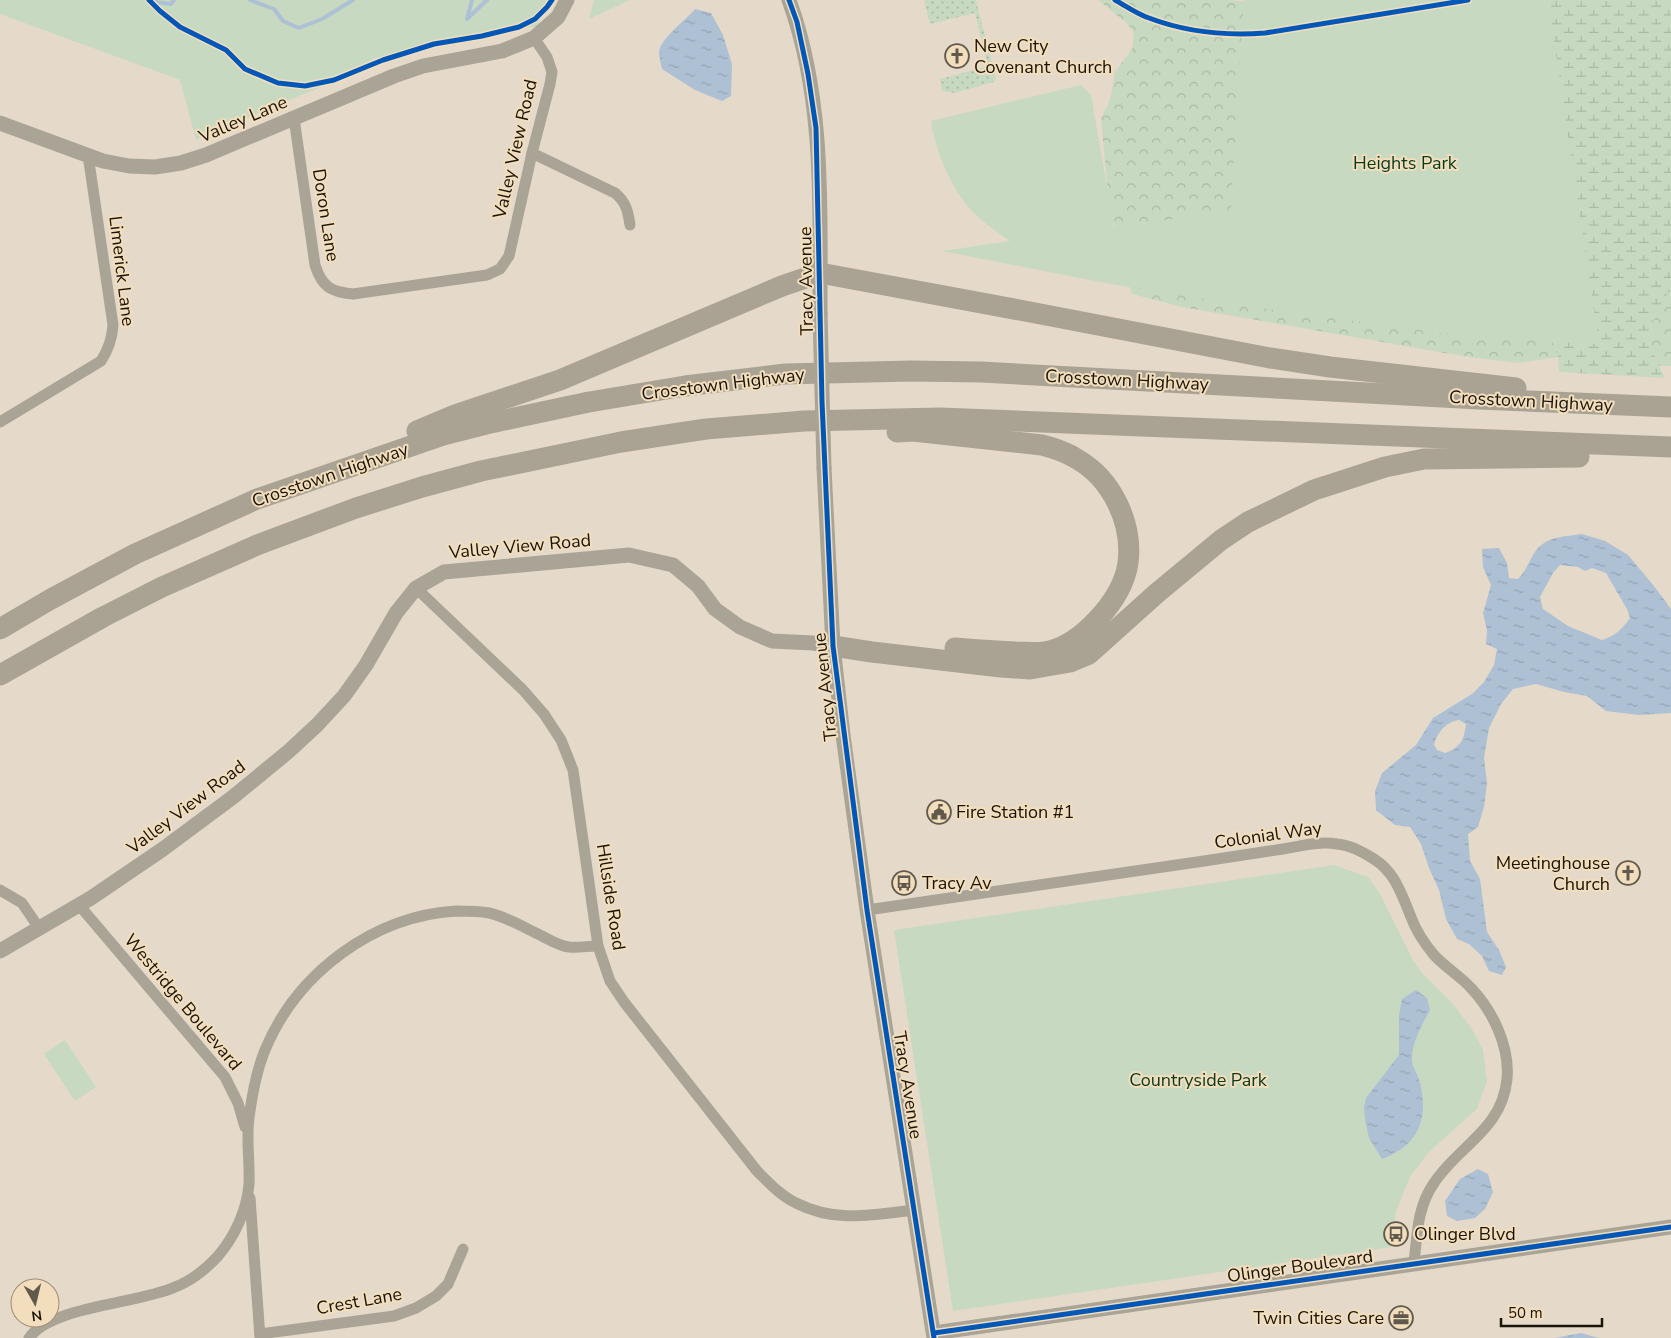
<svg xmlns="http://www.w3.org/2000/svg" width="1671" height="1338" font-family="'Nunito Sans',sans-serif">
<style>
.grass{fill:url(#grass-dots)}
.forest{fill:url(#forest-crowns)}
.wetland{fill:url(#wetland-marsh)}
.park{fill:#c8d9c1}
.water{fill:url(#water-ripples);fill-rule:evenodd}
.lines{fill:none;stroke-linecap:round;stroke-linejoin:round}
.stream{stroke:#adc0d4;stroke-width:4}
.minor{stroke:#aaa496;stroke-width:11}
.tertiary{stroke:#aaa496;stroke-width:15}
.motorway{stroke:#aaa393;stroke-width:21}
.tertiary-bridge{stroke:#aaa496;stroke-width:15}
.cycleway-casing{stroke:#f2debc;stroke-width:8}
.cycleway{stroke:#0057b8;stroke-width:5}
.labels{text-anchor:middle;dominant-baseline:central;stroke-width:4;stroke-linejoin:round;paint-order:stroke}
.poi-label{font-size:18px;fill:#1a1307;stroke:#f2debc;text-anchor:start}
.street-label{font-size:18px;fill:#1a1307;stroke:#f2debc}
.park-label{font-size:18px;fill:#093a1c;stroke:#f2debc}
</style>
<defs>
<pattern id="grass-dots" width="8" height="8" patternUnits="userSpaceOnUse" patternTransform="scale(1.25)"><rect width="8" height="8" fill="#c8d9c1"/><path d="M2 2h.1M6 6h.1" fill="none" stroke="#abb9a4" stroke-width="1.8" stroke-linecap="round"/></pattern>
<pattern id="forest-crowns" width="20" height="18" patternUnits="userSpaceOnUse" patternTransform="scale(1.25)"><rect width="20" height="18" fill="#c8d9c1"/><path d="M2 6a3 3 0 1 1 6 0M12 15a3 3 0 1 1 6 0" fill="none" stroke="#abb9a4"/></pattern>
<pattern id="wetland-marsh" width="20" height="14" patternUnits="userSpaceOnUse" patternTransform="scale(1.25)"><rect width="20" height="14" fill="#c8d9c1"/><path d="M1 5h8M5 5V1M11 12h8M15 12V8" fill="none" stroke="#abb9a4"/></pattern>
<pattern id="water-ripples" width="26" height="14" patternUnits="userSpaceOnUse" patternTransform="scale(1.25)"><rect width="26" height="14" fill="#adc0d4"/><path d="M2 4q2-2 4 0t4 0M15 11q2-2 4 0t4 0" fill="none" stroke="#94a4b4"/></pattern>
</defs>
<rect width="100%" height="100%" fill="#e5dac9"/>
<path class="grass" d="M924 0H976L996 79 994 82 955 93 942 91 940 79 988 66 975 13 930 24Z"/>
<g class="forest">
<path d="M1098 0H1226L1251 2 1263 0 1552 339 1558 357 1519 363 1468 357 1182 307 1132 294 1122 267 1121 246 1109 207 1101 118 1110 100 1115 72 1132 49 1134 32 1125 22Z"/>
<path d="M1671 292V366H1659L1647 341 1650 327 1668 293Z"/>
</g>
<path class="wetland" d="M1538 0H1671V292L1668 293 1650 327 1647 341 1665 378 1559 372 1558 357 1552 339Z"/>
<g class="park">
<path d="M0 0H550L537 26 429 48 384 62 277 105 196 140 180 80 0 14Z"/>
<path d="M594 0H630L589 19Z"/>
<path d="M1244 0H1548L1599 344 1471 337 1275 310 1110 284 942 251 1010 241C997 232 984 223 973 212 952 191 935 150 931 121L1081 85 1091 95 1114 227 1231 211Z"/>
<path d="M1334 865 1368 877 1379 892 1414 962 1424 975 1454 1005 1472 1029 1483 1050 1487 1081 1477 1109 1430 1151 1411 1175 1396 1211 1391 1247 953 1311 894 930Z"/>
<path d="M65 1040 96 1087 75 1101 44 1054Z"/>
</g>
<g class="water">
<path d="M695 9 711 13 723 35 732 64 731 96 722 101 695 90 662 69C661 64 659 57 659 52 660 39 686 20 695 9Z"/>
<path d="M1582 534 1605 541 1628 555 1654 586 1671 609V713L1639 715 1606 711 1587 696 1564 692 1536 684 1513 689 1501 704 1489 728 1484 758 1487 783 1484 807 1478 827 1468 834 1470 861 1480 879 1487 932 1499 950 1506 967 1502 975 1489 971 1482 956 1469 944 1457 939 1446 919 1439 890 1429 868 1421 844 1410 827 1395 825 1376 810 1375 791 1382 773 1416 745 1433 718 1472 694 1484 682 1494 665 1497 649 1486 644 1487 630 1483 613 1491 585 1483 567 1482 549 1499 548 1507 563 1509 578 1518 579C1525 572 1528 564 1533 555 1544 536 1562 537 1582 534ZM1560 565 1578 567 1585 571 1592 568 1606 573 1627 609 1630 618C1622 629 1615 636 1602 640L1568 626 1543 609 1540 597 1553 573ZM1459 720 1466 724C1464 739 1461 748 1445 753L1437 750 1434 745C1437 732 1446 722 1459 720Z"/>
<path d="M1416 990 1427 998 1430 1010C1422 1025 1411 1043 1412 1061 1413 1068 1418 1075 1420 1083 1429 1119 1418 1146 1382 1159L1369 1138 1365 1119 1364 1107 1366 1098 1399 1055V1016L1402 999Z"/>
<path d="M1478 1169 1488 1174 1493 1192 1485 1209 1475 1218 1457 1221 1447 1216 1445 1201 1460 1179Z"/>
<path d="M1581 1333 1599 1338H1555Z"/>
</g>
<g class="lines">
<g class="stream">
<path d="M156 0V2L171 4 174 0"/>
<path d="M250 0 274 9 283 21 299 28 322 19 353 0"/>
<path d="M472 0 467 19 487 0"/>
</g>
<g class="minor">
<path d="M294 118 315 265C322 287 331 292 353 294L487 275 500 269 509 256 532 153 550 84 552 72 547 57 534 38"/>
<path d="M532 153 615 193C626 202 628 211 630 225"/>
<path d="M0 422 101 361C109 349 112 339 113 325L88 155"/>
<path d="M416 588 523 690 544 714 561 740 573 770 598 946 610 981 624 1002 757 1171C769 1183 781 1196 796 1203 835 1223 872 1215 914 1210"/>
<path d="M0 890 22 903 39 928"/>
<path d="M79 905 225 1077 238 1103 245 1127"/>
<path d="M867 910C979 894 1091 878 1204 861 1230 857 1256 853 1283 849 1300 846 1319 841 1337 844 1350 845 1363 852 1374 859 1395 872 1402 895 1411 917 1416 931 1424 943 1434 955 1445 967 1460 976 1471 988 1493 1011 1510 1047 1507 1079 1502 1130 1459 1145 1434 1183 1417 1207 1417 1236 1414 1264"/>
<path d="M250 1198 260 1338"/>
<path d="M260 1334 394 1316 416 1308 436 1296 448 1284 463 1249"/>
<path d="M29 1338C51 1306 138 1304 175 1287 191 1281 207 1268 218 1256 235 1236 247 1210 249 1184 250 1162 246 1140 249 1118 252 1095 256 1072 265 1050 297 973 373 916 456 911 466 911 479 911 489 913 505 916 527 929 542 936 550 940 560 946 569 947 578 948 589 946 598 946"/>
</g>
<g class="tertiary">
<path d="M789 0C825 99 820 209 820 313"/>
<path d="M0 123 103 161 129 166 155 167 181 163 206 155 394 76 423 66 502 51 534 38 558 17 567 0"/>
<path d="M824 468 833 646 843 735 867 910 934 1338"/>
<path d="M0 951 91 898 163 849 233 797 289 751 317 725 344 696 366 665 396 613 416 588 444 572 629 555 673 565 698 586 715 609 740 627 772 641 813 643 833 646"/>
<path d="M934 1333 1671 1227"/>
</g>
<g class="motorway">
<path d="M417 431 455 415 560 380 782 286 820 273 1030 312 1270 358 1330 367 1516 388"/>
<path d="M897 432 913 431 1042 445C1054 448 1066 452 1077 459 1112 479 1133 523 1128 563 1125 584 1111 605 1097 620 1084 634 1069 646 1050 651 1039 654 1027 652 1016 652 995 651 975 650 955 648"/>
<path d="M0 629 51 599 135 554 257 499 443 435 486 424 589 402 685 386 785 374 911 371 981 372 1479 399 1671 407"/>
<path d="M833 646 872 652 1001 667 1030 669 1070 662 1089 654 1157 593 1221 540 1248 522 1314 490 1385 467 1424 459 1579 457"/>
<path d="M0 675 103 617 162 587 257 545 356 508 422 487 481 471 621 442 706 429 804 421 940 418 1671 447"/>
</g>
<path class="tertiary-bridge" d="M820 313 824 468"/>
<g class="cycleway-casing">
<g id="cycleway">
<path d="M149 0 160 11 180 27 226 50 245 69 278 83 305 86 334 80 383 60 434 44 482 36 519 27 535 19 547 7 552 0"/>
<path d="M789 0 797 22 808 74 816 128 822 402 833 646 867 910 934 1338"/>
<path d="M1115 0C1126 6 1137 14 1149 18 1186 32 1226 36 1265 33L1468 0"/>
<path d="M934 1333 1671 1227"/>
</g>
</g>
<use href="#cycleway" class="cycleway"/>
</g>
<defs>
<g id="church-ring" transform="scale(1.25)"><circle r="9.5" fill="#f2debc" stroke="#61594b" stroke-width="1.5"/><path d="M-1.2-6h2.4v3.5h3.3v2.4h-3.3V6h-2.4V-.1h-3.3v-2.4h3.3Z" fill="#61594b"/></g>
<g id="civic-ring" transform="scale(1.25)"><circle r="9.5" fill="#f2debc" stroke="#61594b" stroke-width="1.5"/><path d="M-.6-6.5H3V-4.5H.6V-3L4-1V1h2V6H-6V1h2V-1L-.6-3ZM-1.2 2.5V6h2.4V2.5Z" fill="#61594b"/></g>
<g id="bus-ring" transform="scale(1.25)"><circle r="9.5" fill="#f2debc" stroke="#61594b" stroke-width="1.5"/><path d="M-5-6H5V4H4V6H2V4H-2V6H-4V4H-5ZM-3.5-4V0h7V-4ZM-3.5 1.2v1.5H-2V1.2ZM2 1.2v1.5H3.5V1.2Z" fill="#61594b"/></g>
<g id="office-ring" transform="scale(1.25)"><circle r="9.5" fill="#f2debc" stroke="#61594b" stroke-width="1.5"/><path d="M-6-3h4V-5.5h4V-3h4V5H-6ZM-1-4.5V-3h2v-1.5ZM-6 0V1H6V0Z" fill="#61594b"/></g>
</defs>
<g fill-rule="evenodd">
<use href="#church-ring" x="957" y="56"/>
<use href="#civic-ring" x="939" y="812"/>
<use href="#church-ring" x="1628" y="873"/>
<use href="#bus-ring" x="904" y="883"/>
<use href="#bus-ring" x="1396" y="1234"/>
<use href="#office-ring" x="1401" y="1318"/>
</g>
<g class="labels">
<g class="poi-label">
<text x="974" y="46">New City<tspan x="974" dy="21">Covenant Church</tspan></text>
<text x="956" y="812">Fire Station #1</text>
<text x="1610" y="863" text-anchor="end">Meetinghouse<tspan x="1610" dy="21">Church</tspan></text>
<text x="922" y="883">Tracy Av</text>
<text x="1414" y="1234">Olinger Blvd</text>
<text x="1384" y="1318" text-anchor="end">Twin Cities Care</text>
</g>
<g class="street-label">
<text transform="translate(243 119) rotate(-23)">Valley Lane</text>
<text transform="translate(515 149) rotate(-77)">Valley View Road</text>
<text transform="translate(326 215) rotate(81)">Doron Lane</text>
<text transform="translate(122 271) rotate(83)">Limerick Lane</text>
<text transform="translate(806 281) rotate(-91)">Tracy Avenue</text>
<text transform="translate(1127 380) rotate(3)">Crosstown Highway</text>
<text transform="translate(723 384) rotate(-7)">Crosstown Highway</text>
<text transform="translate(1531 401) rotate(3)">Crosstown Highway</text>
<text transform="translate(330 475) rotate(-19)">Crosstown Highway</text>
<text transform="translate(520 546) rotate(-5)">Valley View Road</text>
<text transform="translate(825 687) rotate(-96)">Tracy Avenue</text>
<text transform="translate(186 807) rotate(-37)">Valley View Road</text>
<text transform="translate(1268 835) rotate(-8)">Colonial Way</text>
<text transform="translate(611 897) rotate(81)">Hillside Road</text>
<text transform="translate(183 1002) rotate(50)">Westridge Boulevard</text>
<text transform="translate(908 1085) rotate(81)">Tracy Avenue</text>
<text transform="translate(1300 1266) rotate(-8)">Olinger Boulevard</text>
<text transform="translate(359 1301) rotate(-10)">Crest Lane</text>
</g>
<g class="park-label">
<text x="1405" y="163">Heights Park</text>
<text x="1198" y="1080">Countryside Park</text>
</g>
</g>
<g transform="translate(35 1303) rotate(172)"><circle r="24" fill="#f2debc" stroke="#9c8d74"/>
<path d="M0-4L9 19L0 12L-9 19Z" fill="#61594b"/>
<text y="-8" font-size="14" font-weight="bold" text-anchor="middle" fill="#1a1307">N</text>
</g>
<path d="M1501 1318v8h101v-8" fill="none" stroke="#1a1307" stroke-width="2.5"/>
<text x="1508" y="1318" font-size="15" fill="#1a1307" stroke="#f2debc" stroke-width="4" paint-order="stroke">50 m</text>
</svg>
